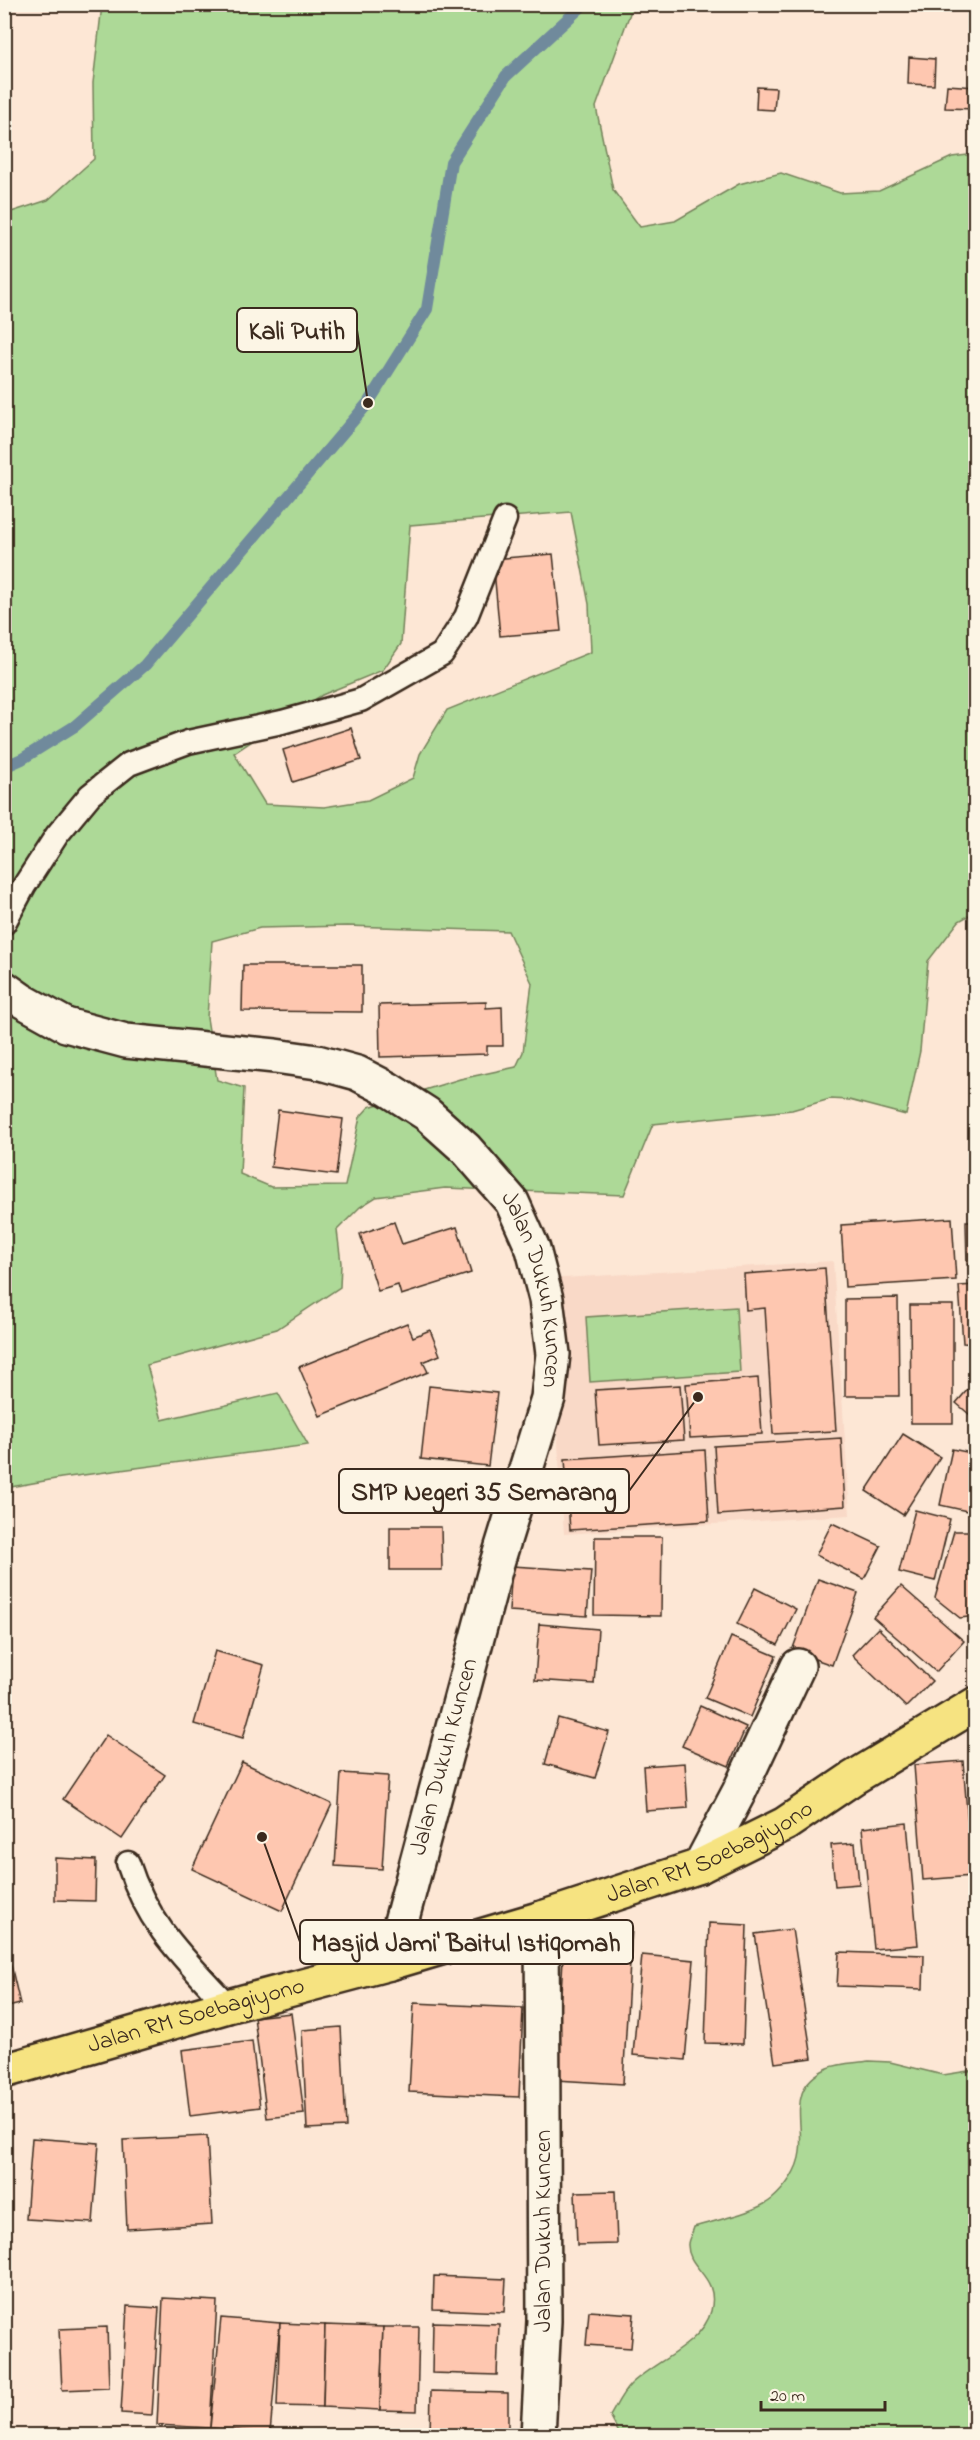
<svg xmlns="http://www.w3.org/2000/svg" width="980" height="2440" font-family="'Indie Flower',sans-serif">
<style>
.built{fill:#f9d9c7}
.green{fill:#add997;stroke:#74825a;stroke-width:1.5;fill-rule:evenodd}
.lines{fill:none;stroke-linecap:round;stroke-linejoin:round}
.stream{stroke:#6f8a9c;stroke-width:12}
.building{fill:#fec7b0;stroke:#3b2a1e;stroke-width:1.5}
.lane-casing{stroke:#3b2a1e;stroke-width:27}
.street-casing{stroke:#3b2a1e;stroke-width:38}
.secondary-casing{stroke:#3b2a1e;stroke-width:38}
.primary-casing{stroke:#3b2a1e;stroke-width:38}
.lane{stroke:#fcf5e5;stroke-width:22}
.street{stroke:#fcf5e5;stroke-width:33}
.secondary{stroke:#fcf5e5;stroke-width:33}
.primary{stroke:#f6e381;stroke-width:33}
.labels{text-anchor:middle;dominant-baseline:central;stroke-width:5;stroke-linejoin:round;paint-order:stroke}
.street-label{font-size:24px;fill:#3b2a1e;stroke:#fcf5e5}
.leader{fill:none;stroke:#3b2a1e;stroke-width:2}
.callout-dot{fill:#3b2a1e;stroke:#fcf5e5;stroke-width:2}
.callout{fill:#fcf5e5;stroke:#3b2a1e;stroke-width:2}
.callout-label{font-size:26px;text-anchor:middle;font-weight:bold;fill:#3b2a1e}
</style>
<rect width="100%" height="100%" fill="#fde7d5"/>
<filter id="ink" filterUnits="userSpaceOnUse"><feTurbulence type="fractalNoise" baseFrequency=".0167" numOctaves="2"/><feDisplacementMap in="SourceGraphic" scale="12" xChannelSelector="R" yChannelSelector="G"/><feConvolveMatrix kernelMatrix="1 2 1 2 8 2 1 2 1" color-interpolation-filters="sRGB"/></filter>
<g filter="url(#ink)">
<path class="built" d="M833 1261 850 1515 564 1534 547 1279Z"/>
<g class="green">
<path d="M102 5H633L596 107 613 190 640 227 675 221 739 184 781 173 840 193 879 191 952 157 975 154V912L959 921 928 961 920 1051 906 1115 849 1100 830 1099 792 1110 653 1124 624 1195 445 1188 376 1197 360 1207 337 1230 341 1263 340 1287 277 1329 147 1365 162 1420 278 1393 308 1445 61 1478 5 1488V214L48 200 94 159 93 83ZM571 512 589 604 591 652 447 710 420 754 413 778 368 800 324 807 265 804 234 753 322 695 383 670 401 644 410 525ZM347 926 508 931 532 983 523 1052 516 1067 460 1079 369 1107 360 1117 345 1186 271 1187 240 1174 244 1088 217 1080 207 1018 212 941 260 928Z"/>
<path d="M736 1307 740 1372 590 1382 586 1317Z"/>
<path d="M869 2061 890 2062 943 2075 975 2070V2435L625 2436 619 2433 610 2416C616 2406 622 2393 630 2385 653 2362 703 2344 711 2311 720 2275 687 2270 688 2244 688 2239 693 2232 694 2227 716 2220 755 2213 772 2199 785 2188 798 2170 800 2152 804 2119 786 2087 828 2068 839 2063 856 2063 869 2061Z"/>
</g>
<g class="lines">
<path class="stream" d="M4 767 22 759 75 726 145 665 368 403 427 309 451 162 506 76 584 4"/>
</g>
<g class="building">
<path d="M909 57 935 59 934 85 908 84Z"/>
<path d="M947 85 976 87V109L945 108Z"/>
<path d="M757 87 776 88 774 110 756 109Z"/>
<path d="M553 554 561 631 500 636 493 559Z"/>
<path d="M351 728 361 760 293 782 283 750Z"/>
<path d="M243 965H362V1012L242 1011Z"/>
<path d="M486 1002V1008L502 1007 503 1046H487V1054L380 1057 379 1005Z"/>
<path d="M278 1110 343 1119 336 1175 271 1167Z"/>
<path d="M952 1218 956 1280 845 1287 841 1225Z"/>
<path d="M966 1221H976V1265H967Z"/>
<path d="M394 1222 402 1244 457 1227 471 1273 401 1295 398 1285 378 1291 360 1234Z"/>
<path d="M825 1268 836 1431 773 1434 765 1308 746 1310 744 1274Z"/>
<path d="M976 1285V1344L963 1343 959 1286Z"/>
<path d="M898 1298 899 1396H845V1299Z"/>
<path d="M910 1305H953V1423H911Z"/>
<path d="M407 1323 413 1337 430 1330 440 1355 423 1362 428 1372 320 1416 299 1367Z"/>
<path d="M758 1378 762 1434 690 1438 686 1384Z"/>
<path d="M976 1380V1420L956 1403Z"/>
<path d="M680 1385 684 1440 599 1445 595 1390Z"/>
<path d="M429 1386 497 1393 488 1466 421 1459Z"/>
<path d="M903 1434 940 1457 903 1515 866 1491Z"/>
<path d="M841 1438 845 1506 718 1515 714 1446Z"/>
<path d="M952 1449 976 1454V1513L940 1505Z"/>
<path d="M705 1450 709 1521 570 1530 565 1459Z"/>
<path d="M915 1510 950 1519 935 1581 899 1572Z"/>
<path d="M832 1523 881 1546 864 1579 816 1555Z"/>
<path d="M390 1527H441L442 1570H390Z"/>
<path d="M954 1531H976V1616L960 1618 935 1598Z"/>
<path d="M595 1537H662L661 1616 594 1615Z"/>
<path d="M512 1566 591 1571 587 1616 509 1611Z"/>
<path d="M818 1579 858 1593 832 1665 792 1651Z"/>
<path d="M901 1586 964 1641 936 1672 873 1617Z"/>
<path d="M755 1588 796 1609 778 1645 737 1624Z"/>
<path d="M539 1624 598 1629 594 1684 535 1680Z"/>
<path d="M878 1628 932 1681 906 1707 852 1655Z"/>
<path d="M731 1637 776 1656 750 1717 705 1698Z"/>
<path d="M215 1651 264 1665 243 1738 194 1724Z"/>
<path d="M700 1706 746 1727 729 1766 682 1746Z"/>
<path d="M558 1718 609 1732 595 1778 545 1764Z"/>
<path d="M106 1735 165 1775 122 1839 63 1799Z"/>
<path d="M963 1761 972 1876 923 1880 914 1765Z"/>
<path d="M242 1762 332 1804 282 1911 192 1869Z"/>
<path d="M685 1763 688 1808 646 1811 643 1766Z"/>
<path d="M341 1773 388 1776 382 1869 335 1866Z"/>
<path d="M907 1823 918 1945 874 1949 862 1828Z"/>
<path d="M855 1843 859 1884 835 1886 831 1845Z"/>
<path d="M55 1858 96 1860 95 1901 55 1900Z"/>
<path d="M709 1923 747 1925 743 2044 705 2043Z"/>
<path d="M565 1924 632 1928 623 2084 556 2080Z"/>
<path d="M792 1929 812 2058 775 2063 755 1934Z"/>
<path d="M4 1935 20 2004 4 2008Z"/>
<path d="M839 1952 924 1955 923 1989 837 1986Z"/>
<path d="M642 1955 694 1960 685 2060 633 2055Z"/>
<path d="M414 2003 523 2008 519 2097 409 2092Z"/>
<path d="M291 2013 304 2114 267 2118 254 2017Z"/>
<path d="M341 2027 346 2127 307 2129 302 2030Z"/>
<path d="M252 2041 260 2107 190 2116 182 2050Z"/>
<path d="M207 2136 212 2224 127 2229 123 2140Z"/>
<path d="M32 2138 99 2143 93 2223 26 2219Z"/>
<path d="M615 2191 617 2244 577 2245 575 2192Z"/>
<path d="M434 2276 506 2279 504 2312 433 2309Z"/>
<path d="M163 2298 217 2301 210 2428 157 2425Z"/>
<path d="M127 2306 159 2308 152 2415 121 2413Z"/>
<path d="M589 2311 634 2314 631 2348 586 2345Z"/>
<path d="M221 2318 280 2323 270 2433 210 2428Z"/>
<path d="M433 2322 499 2324 497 2375 432 2373Z"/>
<path d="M280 2323 325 2325 323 2407 277 2406Z"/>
<path d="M325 2325 383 2327 380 2410 323 2407Z"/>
<path d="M107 2327 109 2388 62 2390 59 2329Z"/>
<path d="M383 2327H419L417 2411 380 2410Z"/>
<path d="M431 2391 508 2393V2436L430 2435Z"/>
</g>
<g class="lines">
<g class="lane-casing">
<g id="lane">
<path d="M4 923 24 886 57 835 90 795 129 764 188 742 282 722 361 700 442 654 466 617 505 519"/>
<path d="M128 1863C148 1926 185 1959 228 2006"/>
</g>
</g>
<g class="street-casing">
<g id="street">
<path d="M700 1866 739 1792 798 1666"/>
<path d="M538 2436 544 2321 542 1918"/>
</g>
</g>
<g class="secondary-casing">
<g id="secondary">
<path id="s1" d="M4 988 21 1000 66 1025 126 1041 275 1056 317 1062 357 1073 388 1089 427 1114 466 1149 512 1202 533 1249 546 1299 553 1354 548 1398 497 1563 390 1963"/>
</g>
</g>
<g class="primary-casing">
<g id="primary">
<path id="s2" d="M4 2071 228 2006 390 1963 542 1918 700 1866 785 1824 853 1778 976 1704"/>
</g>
</g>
<use href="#lane" class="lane"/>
<use href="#street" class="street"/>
<use href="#secondary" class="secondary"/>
<use href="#primary" class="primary"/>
</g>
</g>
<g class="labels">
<g class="street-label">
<text stroke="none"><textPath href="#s1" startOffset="663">Jalan Dukuh Kuncen</textPath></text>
<text transform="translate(445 1757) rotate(-75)">Jalan Dukuh Kuncen</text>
<text stroke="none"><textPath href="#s2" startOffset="740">Jalan RM Soebagiyono</textPath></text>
<text stroke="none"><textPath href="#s2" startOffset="200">Jalan RM Soebagiyono</textPath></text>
<text transform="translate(544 2231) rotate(-90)">Jalan Dukuh Kuncen</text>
</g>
</g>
<path class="leader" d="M368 403L357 330M698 1397L629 1491M262 1837L300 1942"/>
<g class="callout-dot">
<circle cx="368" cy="403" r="6"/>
<circle cx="698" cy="1397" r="6"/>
<circle cx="262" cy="1837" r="6"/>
</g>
<g class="callout">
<rect x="237" y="308" width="120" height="44" rx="6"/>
<rect x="339" y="1469" width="290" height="44" rx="6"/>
<rect x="300" y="1920" width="333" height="44" rx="6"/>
</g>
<g class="callout-label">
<text x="297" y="339">Kali Putih</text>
<text x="484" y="1500">SMP Negeri 35 Semarang</text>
<text x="466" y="1951">Masjid Jami' Baitul Istiqomah</text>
</g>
<rect width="980" height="2440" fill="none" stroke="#fcf5e5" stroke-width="24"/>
<rect x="12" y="12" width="956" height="2416" fill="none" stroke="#3b2a1e" stroke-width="2" filter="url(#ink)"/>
<path d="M761 2401v9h124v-9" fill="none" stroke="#3b2a1e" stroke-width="3"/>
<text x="770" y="2401" font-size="18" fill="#3b2a1e" stroke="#fcf5e5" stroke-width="4.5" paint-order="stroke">20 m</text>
</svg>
